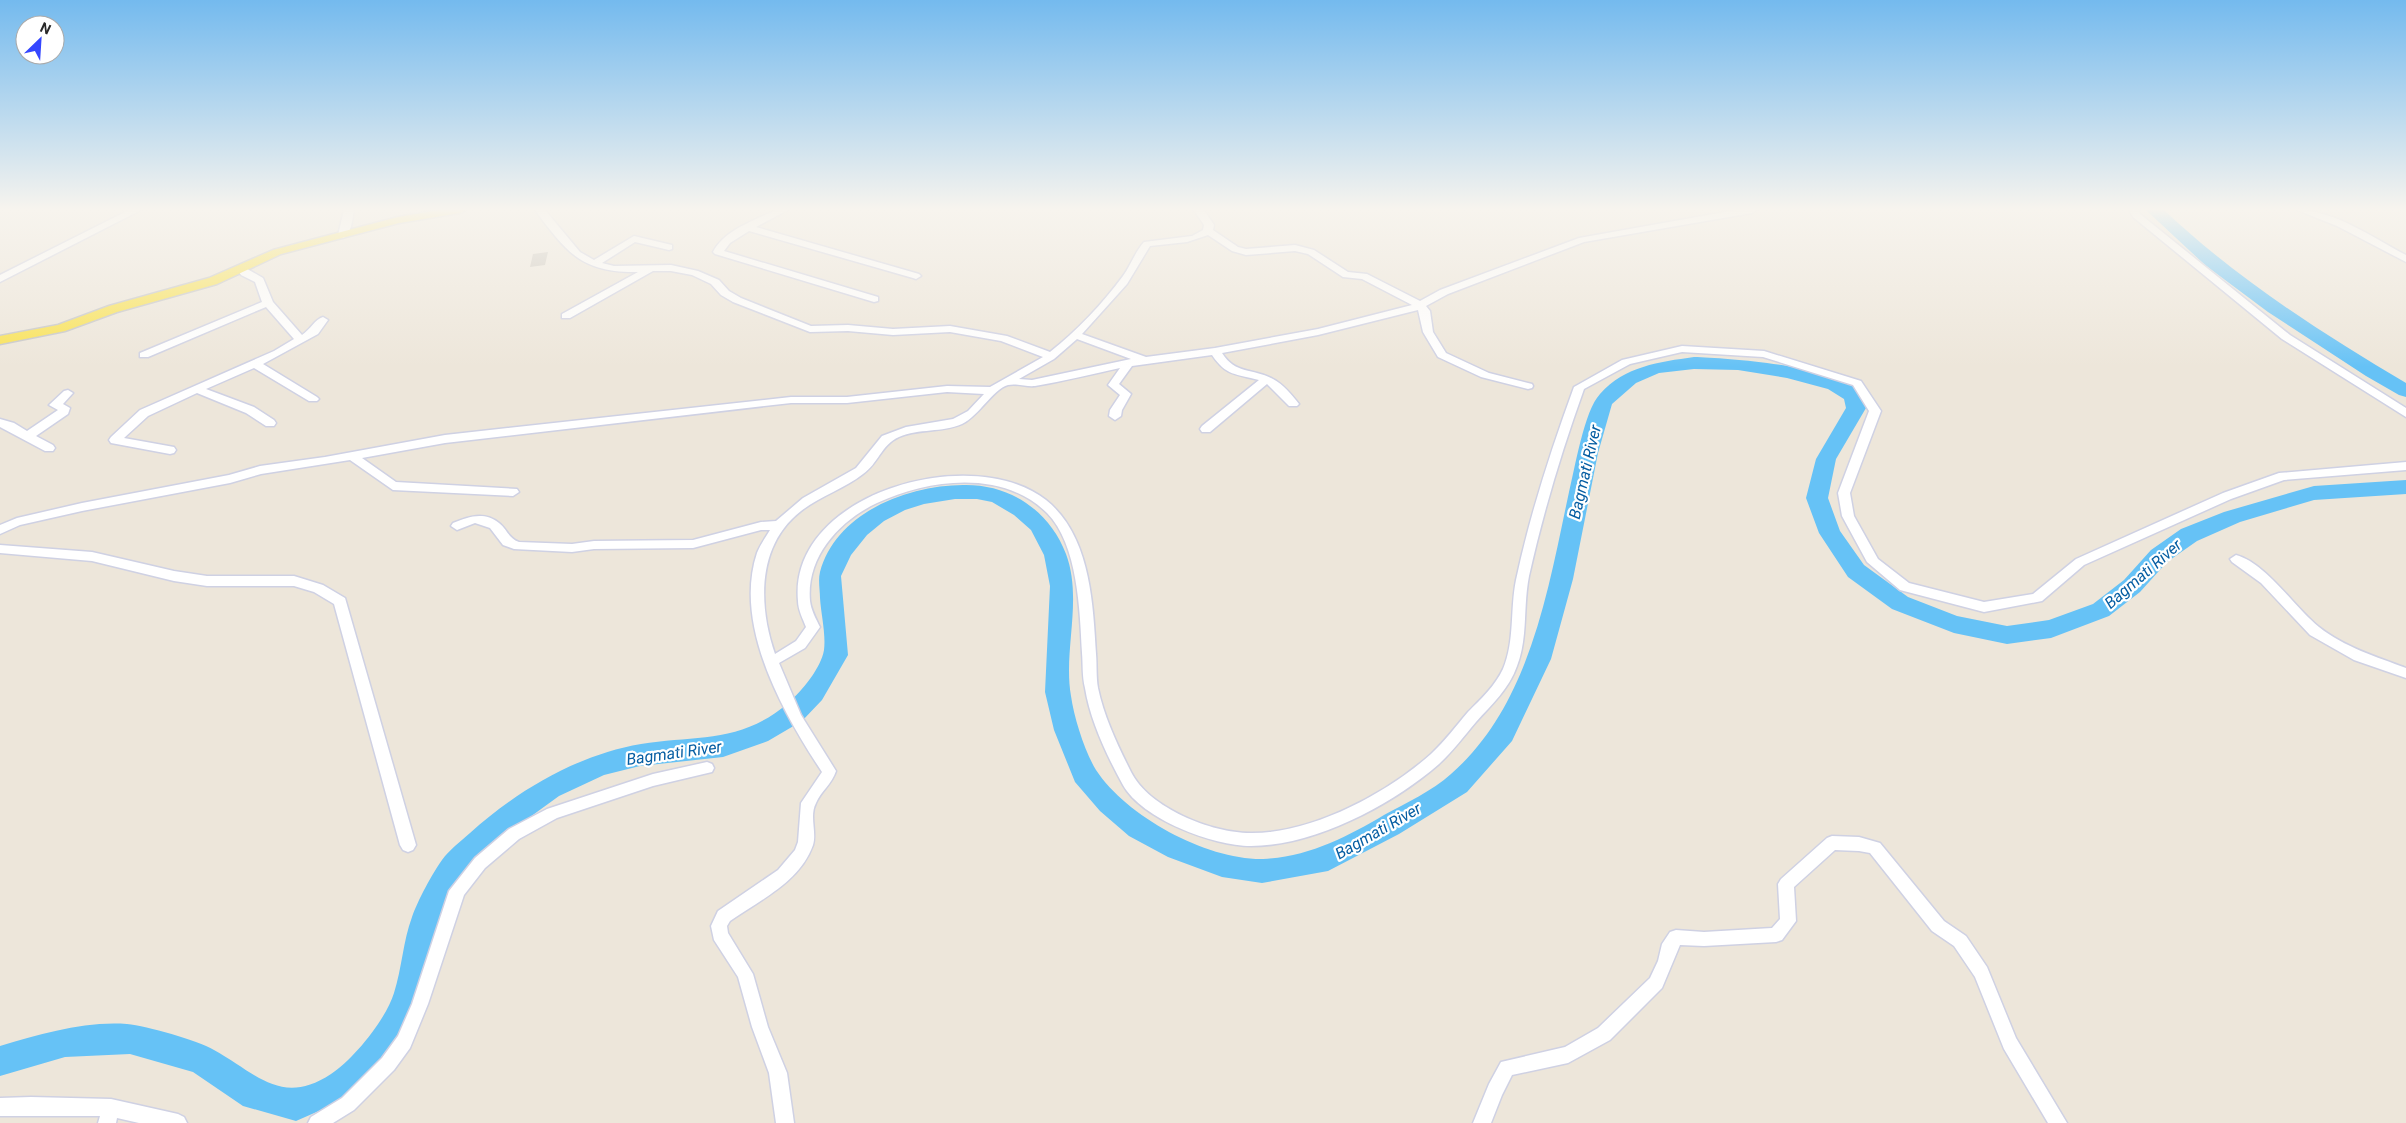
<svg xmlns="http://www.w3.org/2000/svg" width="2406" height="1123" font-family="Roboto,sans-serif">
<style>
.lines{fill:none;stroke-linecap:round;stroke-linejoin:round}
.river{fill:#66c2f6;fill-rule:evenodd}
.building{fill:#c8c3ba}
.minor-casing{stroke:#cfd1e3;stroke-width:3}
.major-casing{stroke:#c7c7c7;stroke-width:3}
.minor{fill:#fff;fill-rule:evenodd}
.major{fill:#f9e253;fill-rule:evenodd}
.labels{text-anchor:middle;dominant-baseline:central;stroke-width:4.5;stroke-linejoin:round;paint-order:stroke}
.water-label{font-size:16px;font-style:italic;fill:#055da2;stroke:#fff}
</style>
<rect width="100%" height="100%" fill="#ede6da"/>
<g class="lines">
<g class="river">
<path d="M2146 210H2164C2237 279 2320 332 2406 383V397L2399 395 2366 376 2268 312 2205 265Z"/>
<path d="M1694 357C1728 358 1841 366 1861 393 1864 397 1865 403 1866 408L1836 459 1828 498 1840 531 1864 565 1908 597 1957 616 2007 626 2049 620 2093 604 2124 580 2151 550 2181 529 2224 512 2314 486 2406 480V494L2314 500 2240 522 2197 541 2167 562 2140 592 2109 616 2051 638 2007 644 1954 633 1892 609 1848 577 1819 533 1806 498 1816 459 1846 408 1844 399 1828 389 1787 378 1738 370 1694 369 1659 373 1636 383 1612 404 1598 453 1573 579 1551 659 1512 741 1467 792 1399 834 1328 871 1262 883 1222 877 1168 857 1129 836 1100 811 1075 782 1054 730 1045 692 1050 586 1044 555 1031 530 1014 515 992 502 977 499H955L924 504 905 510 884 521 867 535 851 555 841 576 848 655 822 700 802 721 768 741 723 757 640 766 604 775 559 796 504 836 463 875 439 921 421 1006 386 1064 353 1096 296 1121 243 1106 193 1072 130 1054 65 1057 0 1076V1046C42 1034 83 1021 127 1024 147 1026 197 1040 214 1050 256 1073 281 1107 331 1074 354 1059 386 1019 394 993 402 968 403 941 412 917 418 900 432 874 442 860 449 850 461 841 470 833 518 790 577 755 641 744 697 735 741 744 788 703 802 691 821 668 824 650 826 634 821 614 820 598 820 590 818 580 820 572 836 512 910 484 966 485 1012 485 1050 512 1066 554 1083 600 1063 650 1071 696 1074 718 1085 752 1096 770 1127 817 1207 860 1263 859 1308 857 1347 837 1384 815 1406 803 1432 791 1451 774 1530 705 1548 590 1569 492 1575 468 1584 411 1600 394 1625 366 1659 362 1694 357Z"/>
</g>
</g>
<path class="building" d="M548 252 545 265 530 267 533 254Z"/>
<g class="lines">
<g class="minor-casing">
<g id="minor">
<path d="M129 210H141L0 282V275Z"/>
<path d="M344 210H354C352 219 352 234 343 238L338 235Z"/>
<path d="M535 210H545L580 252 594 260 634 236 672 245V249L669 250 635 242 602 263 614 266 671 265 698 271 719 280 729 291 741 298 811 326 848 325 893 329 950 326 1007 336 1050 352C1077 331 1103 303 1123 276 1131 265 1135 252 1144 242L1192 236 1203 230 1204 225 1194 210H1204L1214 225 1213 230 1238 247 1246 249 1295 245 1314 250 1348 272 1367 274 1420 301 1440 290 1579 238 1736 210H1757L1752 213 1584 242 1448 294 1426 306 1430 311 1433 332 1446 353 1489 373 1532 384 1533 386 1532 388 1528 389 1481 377 1438 357 1423 332 1418 310 1318 335 1222 353C1236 375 1253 368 1273 379 1283 384 1292 395 1299 404L1297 406H1289L1267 384 1210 432H1202L1200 429 1202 426 1259 380C1236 374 1226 376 1212 355L1132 366 1119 384 1131 394 1122 410 1121 416 1115 420 1109 416 1110 410 1120 395 1108 385 1120 368C1092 374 1064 381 1035 386 1026 387 1017 383 1008 385 993 389 979 416 962 424 942 433 919 428 899 437 881 445 878 464 863 474 844 489 820 496 801 511 757 545 758 605 775 654L796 641 806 627C803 619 798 610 798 601 788 493 973 442 1046 500 1090 535 1093 602 1096 654 1097 665 1096 677 1098 688 1104 717 1118 746 1131 772 1149 808 1212 833 1250 833 1311 834 1386 794 1431 754 1445 741 1456 726 1468 712 1481 699 1495 686 1503 669 1515 641 1510 609 1516 580 1530 514 1551 450 1574 387L1622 360 1682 346 1764 351 1861 381 1881 411 1850 493 1854 516 1878 559 1909 583 1984 602 2033 594 2076 559 2223 493 2279 473 2406 462V470L2284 480 2231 499 2084 565 2042 601 1984 612 1900 590 1867 562 1842 516 1838 493 1869 411 1853 385 1763 357 1682 352 1630 364 1584 389C1562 450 1543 513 1529 576 1523 606 1528 638 1517 666 1509 689 1492 704 1476 722 1464 736 1453 751 1439 764 1392 805 1314 846 1251 846 1213 846 1142 819 1123 785 1107 756 1090 720 1085 688 1082 676 1083 664 1082 653 1080 612 1078 544 1047 513 1002 469 929 479 877 503 839 521 806 557 810 601 811 610 816 619 820 627L805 648 779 663 801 715 836 771C832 784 821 791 816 803 809 816 817 832 813 845 800 882 760 900 730 921L727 926 728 933 753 974 768 1027 787 1073 794 1123H776L769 1073 752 1027 738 977 714 940 711 926 718 911 778 870 795 850 798 842 801 803 822 772C783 713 733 625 757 553 760 545 766 537 770 530H761L693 548 594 549 572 552 514 549 503 545 490 528 475 523 457 530 451 526 453 523C468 517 484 511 499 523 507 529 508 538 519 542L572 544 594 541 693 540 761 522 776 521 803 498 856 468 882 436 906 427 953 419 968 411 984 394 947 392 847 403H791L445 443 362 458 396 482 517 489 519 492 513 496 393 490 350 460 261 474 230 483 82 511 20 525 0 534V525L17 518 82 503 229 475 260 466 325 457 445 435 791 397H847L947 386 990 387 1043 357 1001 341 950 332 893 335 848 331 810 332 733 302 721 295 711 284 692 275 671 271H653L570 318H562V314L638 272C582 273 567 253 535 210ZM1208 235 1232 251 1246 255 1295 251 1308 254 1343 277 1362 279 1412 305 1318 329 1215 348 1146 357 1082 334 1127 284 1150 246 1187 242ZM1077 339 1131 359 1032 380 1019 379 1054 359Z"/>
<path d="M776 210H788L756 227 919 274 921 276 916 279 913 278 749 231 730 243 724 251 878 297V301L874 302 715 254 713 252C724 230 755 220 776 210Z"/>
<path d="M2129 210H2139L2140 214 2290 335 2406 408V417L2282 339 2133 217Z"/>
<path d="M2297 210C2335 210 2373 238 2406 255V262L2337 226Z"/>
<path d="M242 266 263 278 273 302 302 335C310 330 315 319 323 317L328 320 318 334 263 364 317 397 319 399 317 401H309L254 368 206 389 254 407 274 420 276 423 274 426H266L246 413 197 393 148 416 124 438 174 447 176 450 174 453 170 454 111 443 109 440 111 437 140 410 274 351 294 339 266 307 148 357H140V353L262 302 255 282 241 275 237 269Z"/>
<path d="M68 390 73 393 63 404 70 408 68 414 36 436 53 445 55 448 53 451H45L0 427V419L14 423 27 431 58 410 49 405 64 391Z"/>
<path d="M0 545 92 552 174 571 207 576H294L323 585 345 598 416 845 413 850 408 852 403 850 400 845 334 604 314 592 294 586H207L174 581 92 561 0 553Z"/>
<path d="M2236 555C2266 563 2295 608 2319 627 2344 647 2377 657 2406 668V678L2354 660 2310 635 2261 583 2232 562 2230 559Z"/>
<path d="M707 762 712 764 714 768 712 772 653 786 557 818 519 839 485 868 464 895 428 1004 410 1048 394 1070 354 1110 333 1123H308L311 1117 342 1098 382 1058 398 1036 412 1004 449 891 475 858 509 829 547 809 653 774Z"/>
<path d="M1832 836 1859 837 1880 843 1944 921 1966 936 1987 967 2016 1038 2067 1123H2048L2004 1049 1975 977 1954 946 1932 931 1870 853 1859 851 1835 850 1794 887 1796 921 1782 940 1776 942 1704 946 1680 945 1662 988 1610 1040 1568 1063 1512 1075 1502 1095 1491 1123H1473L1489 1084 1501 1062 1565 1047 1598 1028 1650 978 1658 961 1662 944 1670 932 1676 930 1704 932 1772 928 1780 919 1778 884 1781 879 1827 838Z"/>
<path d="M31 1097 111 1099 178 1114 184 1117 187 1123H139L117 1118 116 1123H98L100 1116H0V1098Z"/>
</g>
</g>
<g class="major-casing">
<path id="major" d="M439 210H466L460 213 399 223 281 254 217 284 117 312 65 331 0 344V336L58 325 109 306 209 278 273 250 398 217Z"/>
</g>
<use href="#minor" class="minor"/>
<use href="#major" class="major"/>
</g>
<linearGradient id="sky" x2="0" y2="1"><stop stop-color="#74baee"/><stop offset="0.57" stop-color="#f7f4ee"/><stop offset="1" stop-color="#f7f4ee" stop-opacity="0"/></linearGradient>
<rect width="2406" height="367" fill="url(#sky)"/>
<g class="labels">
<g class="water-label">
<text transform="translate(1585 472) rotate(-77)">Bagmati River</text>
<text transform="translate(2143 574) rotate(-41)">Bagmati River</text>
<text transform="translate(674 753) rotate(-8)">Bagmati River</text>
<text transform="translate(1378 831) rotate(-30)">Bagmati River</text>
</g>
</g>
<g transform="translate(40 40) rotate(25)"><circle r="24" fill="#ffffff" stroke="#a9a9a9"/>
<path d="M0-4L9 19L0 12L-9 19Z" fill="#3547ff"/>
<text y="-8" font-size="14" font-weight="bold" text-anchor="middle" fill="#292929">N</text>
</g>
</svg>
